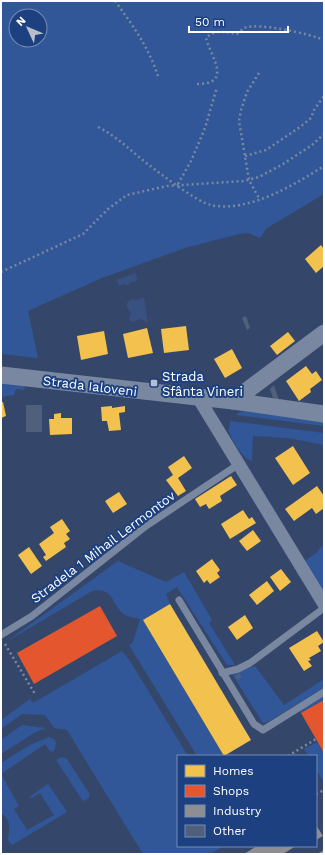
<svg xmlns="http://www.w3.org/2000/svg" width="325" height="855" font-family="'Work Sans',sans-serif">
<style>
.green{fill:#315799;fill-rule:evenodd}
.water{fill:#385180}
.homes{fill:#f2c14e}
.shops{fill:#e4572e}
.industry{fill:#8d8d92}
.building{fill:#505f7c}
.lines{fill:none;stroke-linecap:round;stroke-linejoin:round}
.path{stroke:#7988a0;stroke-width:2.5;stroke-dasharray:2 3;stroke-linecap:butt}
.service{stroke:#7988a0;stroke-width:7}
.minor{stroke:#7988a0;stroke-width:13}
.tertiary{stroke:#7988a0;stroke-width:17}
.poi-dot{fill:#b8bfcb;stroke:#1d4081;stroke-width:1.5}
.labels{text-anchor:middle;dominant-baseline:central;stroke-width:4;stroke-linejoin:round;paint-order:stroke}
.poi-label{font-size:13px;fill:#fff;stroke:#1d4081;text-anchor:start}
.street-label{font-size:13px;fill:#fff;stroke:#1d4081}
</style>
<rect width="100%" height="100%" fill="#34476a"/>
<g class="green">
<path d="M1 1H324V194L267 228 260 238 248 233 239 234 185 248 102 278 28 311 38 358 1 354ZM16 16H40V40H16Z"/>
<path d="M1 383 24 386 25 390 16 389 14 395 1 397Z"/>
<path d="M250 411 324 422V426L236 415 240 412Z"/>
<path d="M230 421 324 433V445L288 438 253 436 252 461C243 459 231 440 229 431 229 428 230 424 230 421Z"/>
<path d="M324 544V593L305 561 316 553Z"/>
<path d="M118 561 166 582 184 572 212 620 209 623 235 665H227L177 587 166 594 170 604 144 621 224 756H197L129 645 133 642 140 619C136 618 129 617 125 615 111 605 114 586 92 591L6 642Z"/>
<path d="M122 651 130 661 188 756H178V846H224L210 854H143L67 730 54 728 45 715 22 714 1 729V720L30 699 33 703Z"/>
<path d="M255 666 284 705 324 679V688L266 723H263L232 674Z"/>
<path d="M324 696V704L322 701 301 713 300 711Z"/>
<path d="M22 725 46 728 34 733 1 754V740Z"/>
<path d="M49 737 55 740 56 744 54 751 51 752 45 744 1 774 19 806 14 809 27 830 54 815 40 793 32 798 29 797 48 784 67 812 12 845 8 840C9 829 12 820 1 813V763L30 745Z"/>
<path d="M317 742 324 753V783L316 769V756H308L304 749Z"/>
<path d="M62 757 67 759 89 793V798L83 801 56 760Z"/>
</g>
<g class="water">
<path d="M135 273 138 280 130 283 128 286 125 284 119 286 117 280Z"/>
<path d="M144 297 148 323 141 319 132 322 129 320 131 313 127 307V303L132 299 137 300Z"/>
</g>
<g class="homes">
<path d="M321 245 324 249V266L316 273 305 259Z"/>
<path d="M186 326 189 350 164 353 161 329Z"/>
<path d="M147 328 153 353 128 358 123 334Z"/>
<path d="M104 331 108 354 81 360 77 336Z"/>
<path d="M288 332 295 341 277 355 270 346Z"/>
<path d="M232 349 242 368 225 378 214 359Z"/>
<path d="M306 366 312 374 316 371 322 380 310 389 311 392 299 401 286 381Z"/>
<path d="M3 402 6 416 1 418V403Z"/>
<path d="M112 406V408L125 406V412L119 413 121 430 109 431 107 421H102L101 407Z"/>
<path d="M61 413V418H72V434L50 435 49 419H54V414Z"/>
<path d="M293 446 310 473 293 485 275 458Z"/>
<path d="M184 456 192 468 178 478 186 491 178 496 166 480 173 475 168 467Z"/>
<path d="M231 476 237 485 220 496 222 501 209 509 206 504 200 507 195 499Z"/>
<path d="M317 486 324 496V508L316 514 312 508 294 521 285 509Z"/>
<path d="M119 492 127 504 113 513 105 501Z"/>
<path d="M243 510 249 519 252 517 256 523 230 539 221 524Z"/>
<path d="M62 519 70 531 66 534 70 539 64 543 66 547 46 561 43 557 46 555 39 544 54 533 50 527Z"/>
<path d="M253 530 261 541 247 551 239 541Z"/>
<path d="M29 547 42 566 31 574 18 555Z"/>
<path d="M212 559 220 570 217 573 220 577 210 584 207 580 204 583 196 571Z"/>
<path d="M281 569 291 582 280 591 270 577Z"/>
<path d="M267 581 274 591 257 605 249 595Z"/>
<path d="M170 604 251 740 224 756 143 620Z"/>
<path d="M245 615 253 628 237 640 228 627Z"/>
<path d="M317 631 324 642 318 646 321 651 309 658 311 660 308 661 312 666 304 671 289 648Z"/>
</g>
<g class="shops">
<path d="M100 606 117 636 34 684 17 653Z"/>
<path d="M322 701 324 704V753L301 713Z"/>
</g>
<g class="industry">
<path d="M316 825 323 836 316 840Z"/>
<path d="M257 846H296L283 854H244Z"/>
<path d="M324 850V854H317Z"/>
</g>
<g class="building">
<path d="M246 316 250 328 247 330 242 318Z"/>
<path d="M274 385 279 400 273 398 270 389Z"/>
<rect x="26" y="405" width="16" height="27"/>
<path d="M239 673 242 677 238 680 235 676Z"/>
</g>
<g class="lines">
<g class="path">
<path d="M115 1C132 24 149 48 158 76"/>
<path d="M259 73 247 92 241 110 239 121 249 180 260 200"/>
<path d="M197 84C233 84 211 57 206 38 215 29 225 32 237 34 239 32 242 30 244 28 258 22 310 34 324 40"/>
<path d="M98 127C118 137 132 152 149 165 162 175 197 202 211 205 248 213 294 185 324 166"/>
<path d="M245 156 266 150 300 127 311 118 314 110 324 96"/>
<path d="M178 184 191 161 205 128 217 87"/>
<path d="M1 272 83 234 108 209 127 195 167 186 244 181 259 177 283 164 312 145 324 134"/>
<path d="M5 644 35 694"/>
<path d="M288 756 316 739"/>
<path d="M316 794 324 790"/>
</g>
<g class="service">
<path d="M179 600 254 724 263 730 324 692"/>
<path d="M1 635 32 616 146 526 239 464"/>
<path d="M222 673 238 669 250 663 324 608"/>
</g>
<path class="minor" d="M199 399 324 604"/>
<g class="tertiary">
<path d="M1 375 233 401 324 414"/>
<path d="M233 401 324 333"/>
</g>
</g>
<rect class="poi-dot" x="150" y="379" width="8" height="8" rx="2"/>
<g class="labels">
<g class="poi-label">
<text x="162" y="376">Strada<tspan x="162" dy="15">Sfânta Vineri</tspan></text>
</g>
<g class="street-label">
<text transform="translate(90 386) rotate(7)">Strada Ialoveni</text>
<text transform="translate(103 547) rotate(-37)">Stradela 1 Mihail Lermontov</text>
</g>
</g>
<rect width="325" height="855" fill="none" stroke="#ffffff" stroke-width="4"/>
<rect x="177" y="755" width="140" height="92" fill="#1d4081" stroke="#778cb3"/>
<rect x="185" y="765" width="20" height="12" fill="#f2c14e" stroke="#778cb3"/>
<text x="213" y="775" font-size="12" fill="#ffffff">Homes</text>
<rect x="185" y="785" width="20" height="12" fill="#e4572e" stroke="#778cb3"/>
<text x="213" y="795" font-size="12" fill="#ffffff">Shops</text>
<rect x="185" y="805" width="20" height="12" fill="#8d8d92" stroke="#778cb3"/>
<text x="213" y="815" font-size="12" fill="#ffffff">Industry</text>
<rect x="185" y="825" width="20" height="12" fill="#505f7c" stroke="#778cb3"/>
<text x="213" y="835" font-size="12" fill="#ffffff">Other</text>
<g transform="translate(28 28) rotate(314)"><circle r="19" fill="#1d4081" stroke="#778cb3"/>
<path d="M0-3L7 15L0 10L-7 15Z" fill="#b8bfcb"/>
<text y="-6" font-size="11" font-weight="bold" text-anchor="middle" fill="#ffffff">N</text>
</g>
<path d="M189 26v6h99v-6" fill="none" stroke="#ffffff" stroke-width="2"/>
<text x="195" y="26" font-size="12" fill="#ffffff" stroke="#1d4081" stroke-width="3" paint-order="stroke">50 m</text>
</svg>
